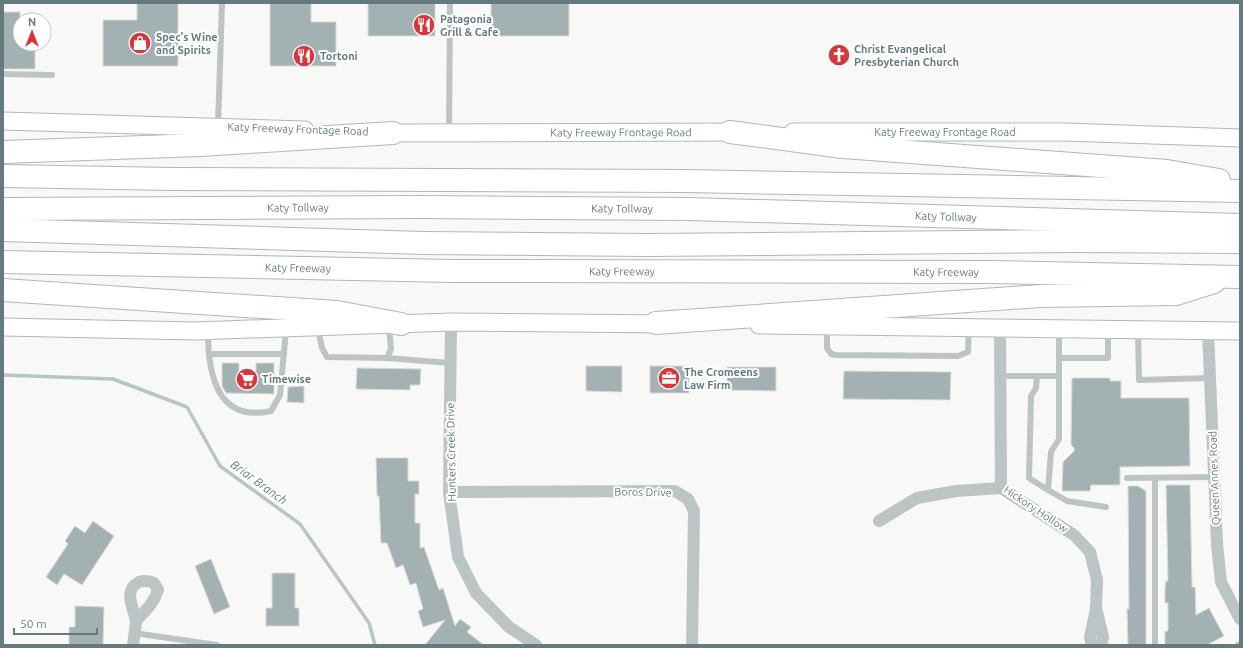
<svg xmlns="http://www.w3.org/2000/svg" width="1243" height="648" font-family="Ubuntu,sans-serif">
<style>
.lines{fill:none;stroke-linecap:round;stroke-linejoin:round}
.stream{stroke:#b6c6c7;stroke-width:3.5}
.building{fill:#a4b1b3;stroke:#dadad8}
.secondary-casing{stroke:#b0b8ba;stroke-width:19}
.motorway-casing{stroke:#b1b7b9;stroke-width:24}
.service{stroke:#bdc4c5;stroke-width:6}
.minor{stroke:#bdc4c5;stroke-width:12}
.secondary{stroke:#fff;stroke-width:17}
.motorway{stroke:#fff;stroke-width:22}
.labels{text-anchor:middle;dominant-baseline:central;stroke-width:4;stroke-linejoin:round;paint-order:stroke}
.poi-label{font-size:11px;font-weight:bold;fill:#657a7f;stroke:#fff;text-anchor:start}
.street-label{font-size:11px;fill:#657a7f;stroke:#fff}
.water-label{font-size:12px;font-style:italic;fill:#607879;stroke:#fff}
</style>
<rect width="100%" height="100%" fill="#f8f8f6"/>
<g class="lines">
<path class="stream" d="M3 375 113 379 187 407 220 466 300 524 369 623 375 645"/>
</g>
<g class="building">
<path d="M137 3H178V66H103V20H137Z"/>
<path d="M270 3H311V22H336V66H270Z"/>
<rect x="368" y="3" width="67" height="33"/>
<rect x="491" y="3" width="78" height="33"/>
<path d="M3 12H20V44H35V69H3Z"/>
<path d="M222 363H239V371H256V363H274V394L226 393 222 386Z"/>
<path d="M586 366H622V392L586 391Z"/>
<rect x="650" y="366" width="39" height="27"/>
<path d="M727 367H776V391L727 390Z"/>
<path d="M357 368 421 369 420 385H410V390L356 389Z"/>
<path d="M844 371 951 372 950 400 843 399Z"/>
<path d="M1072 378H1110V381H1121V398H1189L1190 466 1120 467V485H1091L1090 491H1062L1063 462 1075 450 1071 444Z"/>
<path d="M304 386V403L287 402 288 387Z"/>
<path d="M376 458H408V481H419V494H415V523H420V548L424 547 439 590 443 588 455 626 460 619 471 627 467 632 484 645H425L445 620 423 627 418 611 423 609 416 583 410 585 403 565 396 568 387 543H381L379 496H377Z"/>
<path d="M1166 485H1190L1192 587H1195L1196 615 1209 608 1224 636 1207 645H1165V631H1168V603H1165V587L1166 581H1168Z"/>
<path d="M1128 486H1138L1146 491V645H1128L1127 609H1129Z"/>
<path d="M93 521 114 536 82 585 64 574 57 585 46 577 68 544 65 541 75 526 85 533Z"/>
<path d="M211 559 230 607 214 614 195 566Z"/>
<path d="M272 573H295V608H299V626H266V608H272Z"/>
<path d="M75 606 104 607 103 645H69V627H75Z"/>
</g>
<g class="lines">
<g class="secondary-casing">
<g id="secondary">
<path d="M3 121 305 130"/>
<path id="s1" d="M793 132H1065L1240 138"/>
<path id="s2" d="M381 133 743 132"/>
<path d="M759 325 1240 331"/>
<path d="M3 327 195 331 451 322 669 324"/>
</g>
</g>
<g class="motorway-casing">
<g id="motorway">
<path d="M730 132 843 147 1167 171 1219 180"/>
<path d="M3 152 200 145 393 133"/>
<path d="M3 176 173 179 685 181 1240 191"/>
<path id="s3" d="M3 209 423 207 689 209 1240 225"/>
<path d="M3 230 423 243 647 245 1076 241 1240 242"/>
<path id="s4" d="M3 262 452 271 988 272 1240 277"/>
<path d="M3 290 337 312 401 324"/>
<path d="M656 323 1040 296 1176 294 1214 282"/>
</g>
</g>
<g class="service">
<path d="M3 74 52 75"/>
<path d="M218 127 222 3"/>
<path d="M449 132 450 3"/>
<path d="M318 328 322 348 327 357 387 358 391 349 389 326"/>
<path d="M827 328V348L831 354 836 355 958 356 968 352 969 329"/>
<path d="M1059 329V439L1051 452 1048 490 1067 501 1106 507"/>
<path d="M1138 331 1139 380 1210 378"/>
<path d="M208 332C208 374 217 423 271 411L280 395 286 330"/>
<path d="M209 354H284"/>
<path d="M387 358 450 363"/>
<path d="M1059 358H1108V331"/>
<path d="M1000 376H1059"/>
<path d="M1037 376 1036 388 1031 396 1029 478 1048 490"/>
<path d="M1127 478 1214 477"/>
<path d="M1155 478V645"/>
<path d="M134 633 217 645"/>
<path d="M1238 645 1240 644"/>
</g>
<g class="minor">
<path d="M451 322 449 492 458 557 476 593 509 627 536 645"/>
<path d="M1000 329 1001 488"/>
<path d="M1208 331 1217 544 1221 582 1240 619"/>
<path d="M1001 488 1074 535 1090 552 1097 580 1096 609 1090 637 1092 645"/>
<path d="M449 492 675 491 688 499 694 511 692 645"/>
<path d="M879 521 917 498 956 491 1001 488"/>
<path d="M1097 612 1103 637 1101 645"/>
<path d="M133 645C134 638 135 630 136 623 136 612 121 591 139 582 145 580 149 581 154 583L158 590C154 603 145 611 136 621"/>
</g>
<use href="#secondary" class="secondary"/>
<use href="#motorway" class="motorway"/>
</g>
<defs>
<g id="restaurant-disc" transform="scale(1.15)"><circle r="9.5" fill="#d7373c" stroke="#fff"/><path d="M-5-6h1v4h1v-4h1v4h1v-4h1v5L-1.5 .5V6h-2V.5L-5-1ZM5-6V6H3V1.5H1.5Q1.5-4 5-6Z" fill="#fff"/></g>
<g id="shop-disc" transform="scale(1.15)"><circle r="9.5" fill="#d7373c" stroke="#fff"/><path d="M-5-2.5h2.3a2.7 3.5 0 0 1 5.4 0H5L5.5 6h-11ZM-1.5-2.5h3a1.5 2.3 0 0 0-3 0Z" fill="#fff"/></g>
<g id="church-disc" transform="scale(1.15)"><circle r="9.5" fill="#d7373c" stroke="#fff"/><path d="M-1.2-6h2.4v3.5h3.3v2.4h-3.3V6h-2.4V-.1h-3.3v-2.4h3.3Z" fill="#fff"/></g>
<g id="office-disc" transform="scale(1.15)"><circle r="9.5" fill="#d7373c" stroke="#fff"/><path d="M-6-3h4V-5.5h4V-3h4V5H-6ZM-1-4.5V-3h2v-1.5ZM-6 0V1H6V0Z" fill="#fff"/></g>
<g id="supermarket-disc" transform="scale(1.15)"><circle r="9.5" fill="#d7373c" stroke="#fff"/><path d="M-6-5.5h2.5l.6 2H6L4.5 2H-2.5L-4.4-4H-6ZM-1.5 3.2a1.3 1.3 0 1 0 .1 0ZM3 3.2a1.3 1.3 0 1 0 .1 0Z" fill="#fff"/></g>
</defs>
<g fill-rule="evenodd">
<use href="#restaurant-disc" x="424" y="25"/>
<use href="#shop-disc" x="140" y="43"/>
<use href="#church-disc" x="839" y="55"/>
<use href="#restaurant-disc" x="304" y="56"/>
<use href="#office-disc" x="669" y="378"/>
<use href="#supermarket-disc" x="247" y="379"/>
</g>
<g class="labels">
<g class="poi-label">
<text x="440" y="19">Patagonia<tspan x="440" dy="13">Grill &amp; Cafe</tspan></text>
<text x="156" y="37">Spec's Wine<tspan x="156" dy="13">and Spirits</tspan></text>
<text x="854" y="49">Christ Evangelical<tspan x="854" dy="13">Presbyterian Church</tspan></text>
<text x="320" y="56">Tortoni</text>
<text x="684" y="372">The Cromeens<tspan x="684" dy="13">Law Firm</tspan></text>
<text x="262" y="379">Timewise</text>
</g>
<g class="street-label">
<text transform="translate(298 129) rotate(2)">Katy Freeway Frontage Road</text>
<text stroke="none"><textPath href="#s2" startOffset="240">Katy Freeway Frontage Road</textPath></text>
<text stroke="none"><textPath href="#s1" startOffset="152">Katy Freeway Frontage Road</textPath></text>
<text stroke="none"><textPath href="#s3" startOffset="295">Katy Tollway</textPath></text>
<text stroke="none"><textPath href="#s3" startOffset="619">Katy Tollway</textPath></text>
<text stroke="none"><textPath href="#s3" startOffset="943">Katy Tollway</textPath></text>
<text stroke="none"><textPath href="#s4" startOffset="295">Katy Freeway</textPath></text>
<text stroke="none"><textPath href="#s4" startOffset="619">Katy Freeway</textPath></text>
<text stroke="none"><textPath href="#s4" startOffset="943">Katy Freeway</textPath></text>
<text transform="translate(451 452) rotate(-91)">Hunters Creek Drive</text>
<text transform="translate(1214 478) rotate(-92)">Queen Annes Road</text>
<text transform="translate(643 492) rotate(1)">Boros Drive</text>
<text transform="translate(1036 509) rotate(34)">Hickory Hollow</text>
</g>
<g class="water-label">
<text transform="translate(259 482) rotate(36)">Briar Branch</text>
</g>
</g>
<rect width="1243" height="648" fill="none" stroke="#657a7f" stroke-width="8"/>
<g transform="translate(32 32)"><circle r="19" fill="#ffffff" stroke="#c1cacc"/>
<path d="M0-3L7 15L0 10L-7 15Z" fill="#d7373c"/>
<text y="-6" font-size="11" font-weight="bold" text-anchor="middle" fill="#657a7f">N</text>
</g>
<path d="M14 628v6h83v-6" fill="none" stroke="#657a7f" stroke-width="2"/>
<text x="20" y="628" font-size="12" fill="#657a7f" stroke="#ffffff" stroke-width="3" paint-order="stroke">50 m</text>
</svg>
